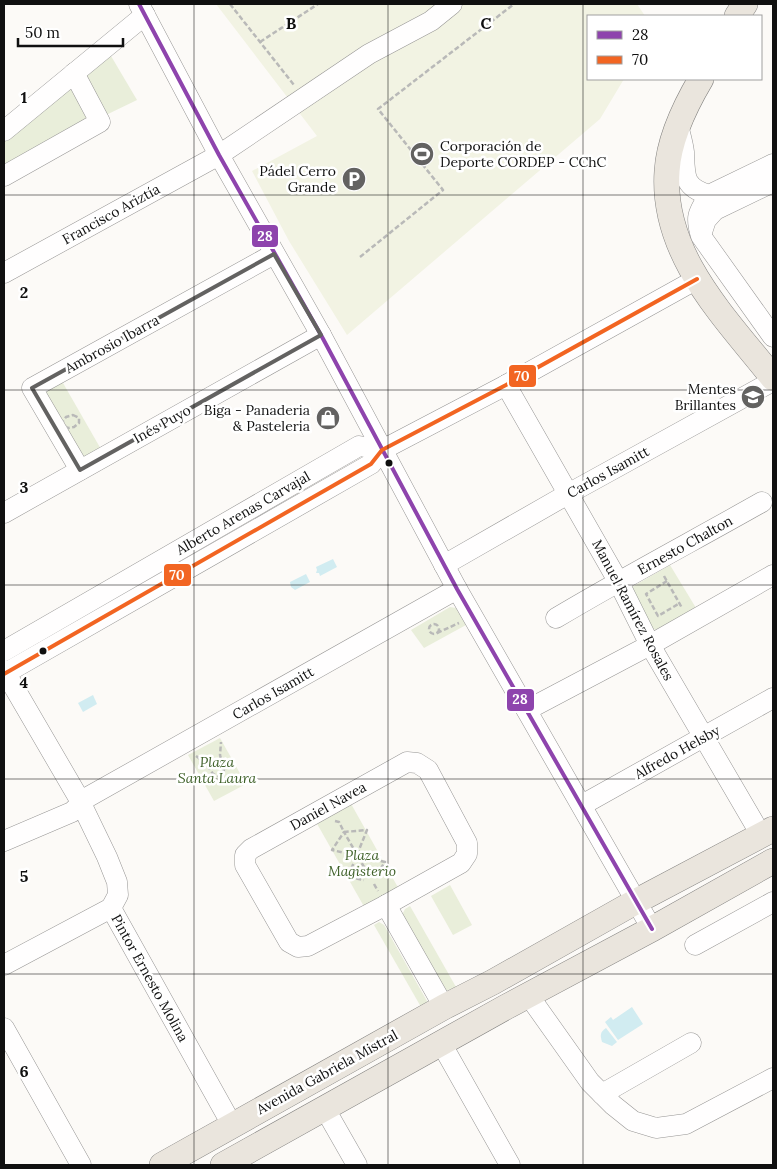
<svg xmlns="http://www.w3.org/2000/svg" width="777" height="1169" font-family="Lora,serif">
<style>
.green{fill:#e9eeda}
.pitch{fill:#f2f3e3}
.water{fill:#d1ecf1}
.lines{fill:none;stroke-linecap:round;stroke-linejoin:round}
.minor-casing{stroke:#969594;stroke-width:21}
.major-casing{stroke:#848381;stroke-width:26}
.path{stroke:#b9b9b8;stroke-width:2.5;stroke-dasharray:5 2.5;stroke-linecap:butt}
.minor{stroke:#fffefe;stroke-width:20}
.major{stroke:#eae5dd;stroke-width:25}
.bus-1-casing{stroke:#fff;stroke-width:8}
.bus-2-casing{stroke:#fff;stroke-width:8}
.bus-1{stroke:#8e44ad;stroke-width:4}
.bus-2{stroke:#f26522;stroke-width:4}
.marked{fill:none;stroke:#636261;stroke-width:4;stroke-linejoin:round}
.grid{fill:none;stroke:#101010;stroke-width:1;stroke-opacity:0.55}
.bus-dot{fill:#101010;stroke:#fff;stroke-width:2}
.labels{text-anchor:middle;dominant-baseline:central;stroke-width:5;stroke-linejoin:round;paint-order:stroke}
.poi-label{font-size:14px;fill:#101010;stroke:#fff;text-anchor:end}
.street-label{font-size:14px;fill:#101010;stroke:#fff}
.park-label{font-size:14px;font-style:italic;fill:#3e6028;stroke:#fff}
.grid-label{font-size:16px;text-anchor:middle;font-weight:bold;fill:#101010;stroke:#fff;stroke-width:5;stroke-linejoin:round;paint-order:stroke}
.line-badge{stroke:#fff;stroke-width:2}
.badge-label{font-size:14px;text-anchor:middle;font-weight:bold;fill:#fff}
</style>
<rect width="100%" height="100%" fill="#fcfaf7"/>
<g class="green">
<path d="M111 56 137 100 106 115 84 74Z"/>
<path d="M73 79 95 121 4 172V135Z"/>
<path d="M59 376 102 451 81 463 38 388Z"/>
<path d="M670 565 696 608 660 630 651 629 632 595V587Z"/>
<path d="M450 607 456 608 466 625 424 648 411 630Z"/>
<path d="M220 738 246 784 214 801 188 755Z"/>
<path d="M350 802 400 891 366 910 316 822Z"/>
<path d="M450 885 472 925 453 935 431 896Z"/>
<path d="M410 906 456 987 446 991 402 915 405 909Z"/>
<path d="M379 922 384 925 427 1001V1002L421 1007 374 925Z"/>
</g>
<path class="pitch" d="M216 4H637L645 16H588V79H624L600 119 347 335 289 241 252 171 317 136Z"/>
<g class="water">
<path d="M333 559 337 567 320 576 319 573H316L317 570 316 567Z"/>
<path d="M306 574 310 582 295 590 291 587 290 582Z"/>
<path d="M93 695 97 704 83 712 78 703Z"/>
<path d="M632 1007 643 1024 618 1040 605 1022 611 1017 613 1020Z"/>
<path d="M606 1028 617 1042 612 1046 602 1042C600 1035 600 1032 606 1028Z"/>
</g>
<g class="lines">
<g class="minor-casing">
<g id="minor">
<path d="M139 4 219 155 321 335 457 589 652 929"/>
<path d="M678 125C680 134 683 143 684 152 685 176 683 187 709 195L773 164"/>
<path d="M4 131 145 15"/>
<path d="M4 176 100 122 74 73"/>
<path d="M709 195C698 213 695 216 701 236L773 337"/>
<path d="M702 232 706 220 715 210 773 182"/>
<path d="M4 273 219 155 369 54 431 21 452 4"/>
<path d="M506 385 618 581 650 645 761 835"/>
<path d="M80 470 32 388 274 254"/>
<path d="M4 513 321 335"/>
<path d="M444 565 568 494 773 381"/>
<path d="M556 618C623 578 693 541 762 502"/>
<path d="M4 651 359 446 382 450"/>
<path d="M4 670 78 797 107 857 117 882 118 895 111 908 232 1125"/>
<path d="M4 674 371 464 382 450 506 385 697 279"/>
<path d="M527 710 650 645 773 575"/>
<path d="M407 762 417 763 428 770 467 843V854L461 863 386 905 308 946 298 947 289 942 245 865V855L251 849Z"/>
<path d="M582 805 773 698"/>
<path d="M4 841 72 812 88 797 457 589"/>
<path d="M386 905 444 1007"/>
<path d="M695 945 773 902"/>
<path d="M4 965 111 908"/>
<path d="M529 996 590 1082 613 1105 633 1121 656 1128 686 1124 773 1078"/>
<path d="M4 1028 81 1165"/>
<path d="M441 1043 510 1165"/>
<path d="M602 1094 691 1043"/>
<path d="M325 1109 357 1165"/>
</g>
</g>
<g class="major-casing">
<g id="major">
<path d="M737 16 745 4"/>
<path d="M701 79C685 106 669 139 667 171 661 255 725 317 773 378"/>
<path d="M162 1165 444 1007 493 982 635 902 773 829"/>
<path d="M223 1165 506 1007 652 929 773 861"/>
</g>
</g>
<g class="path">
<path d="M230 4 294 85"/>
<path d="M260 42 318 4"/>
<path d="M360 257 443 190 378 109 514 4"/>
<path d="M73 415 79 418V423L74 427 68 428 63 425V421L66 417Z"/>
<path d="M664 576 682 608"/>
<path d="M667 581 646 594 658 616 680 603"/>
<circle cx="434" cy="629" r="5"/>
<path d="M437 633 459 623"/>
<path d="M196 756 206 763 213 774 220 777 224 770 220 755 221 742"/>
<path d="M335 821 339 822 344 832 367 830 348 877 364 880"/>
<path d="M368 874 344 832 332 850 385 862 377 874"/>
<path d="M374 884 378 891"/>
</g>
<use href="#minor" class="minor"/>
<use href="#major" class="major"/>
<g class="bus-1-casing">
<path id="bus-1" d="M139 4 219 155 321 335 457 589 652 929"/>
</g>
<g class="bus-2-casing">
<path id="bus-2" d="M4 674 371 464 382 450 506 385 697 279"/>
</g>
<use href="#bus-1" class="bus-1"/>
<use href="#bus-2" class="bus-2"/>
</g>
<path class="marked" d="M274 254 321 335 80 470 32 388Z"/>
<path class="grid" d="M194 4V1165M388 4V1165M583 4V1165M4 195H773M4 390H773M4 585H773M4 779H773M4 974H773"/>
<defs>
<g id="stadium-disc" transform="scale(1.25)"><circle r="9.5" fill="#636261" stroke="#fff"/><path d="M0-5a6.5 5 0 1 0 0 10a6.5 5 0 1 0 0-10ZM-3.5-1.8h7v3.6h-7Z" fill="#fff"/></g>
<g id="parking-disc" transform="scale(1.25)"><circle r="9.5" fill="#636261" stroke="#fff"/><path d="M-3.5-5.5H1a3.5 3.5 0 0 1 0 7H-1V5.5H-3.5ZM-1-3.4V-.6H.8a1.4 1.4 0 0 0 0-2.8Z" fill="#fff"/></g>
<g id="school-disc" transform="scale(1.25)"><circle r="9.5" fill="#636261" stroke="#fff"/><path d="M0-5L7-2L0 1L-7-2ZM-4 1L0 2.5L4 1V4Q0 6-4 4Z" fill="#fff"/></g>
<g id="shop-disc" transform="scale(1.25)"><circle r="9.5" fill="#636261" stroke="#fff"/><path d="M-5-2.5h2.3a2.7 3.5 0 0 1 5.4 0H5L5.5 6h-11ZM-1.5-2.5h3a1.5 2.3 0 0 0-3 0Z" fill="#fff"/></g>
</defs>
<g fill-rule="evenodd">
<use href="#stadium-disc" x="422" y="154"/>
<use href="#parking-disc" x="354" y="179"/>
<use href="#school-disc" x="753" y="397"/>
<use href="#shop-disc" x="328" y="418"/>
</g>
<g class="bus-dot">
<circle cx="389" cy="463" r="4.5"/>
<circle cx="43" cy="651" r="4.5"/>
</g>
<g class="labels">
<g class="poi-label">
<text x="440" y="146" text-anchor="start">Corporación de<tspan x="440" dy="16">Deporte CORDEP - CChC</tspan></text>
<text x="336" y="171">Pádel Cerro<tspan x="336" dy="16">Grande</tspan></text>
<text x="736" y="389">Mentes<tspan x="736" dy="16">Brillantes</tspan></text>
<text x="310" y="410">Biga - Panaderia<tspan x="310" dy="16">&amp; Pasteleria</tspan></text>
</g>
<g class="street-label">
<text transform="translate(111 214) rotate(-29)">Francisco Ariztía</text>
<text transform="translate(112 344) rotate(-29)">Ambrosio Ibarra</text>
<text transform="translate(162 424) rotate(-29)">Inés Puyo</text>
<text transform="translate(608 472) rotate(-29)">Carlos Isamitt</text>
<text transform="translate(243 513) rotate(-30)">Alberto Arenas Carvajal</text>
<text transform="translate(685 545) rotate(-29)">Ernesto Chalton</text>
<text transform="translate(633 610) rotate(62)">Manuel Ramírez Rosales</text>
<text transform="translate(273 693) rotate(-30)">Carlos Isamitt</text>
<text transform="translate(677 752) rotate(-29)">Alfredo Helsby</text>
<text transform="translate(328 806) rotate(-29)">Daniel Navea</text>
<text transform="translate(150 978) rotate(61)">Pintor Ernesto Molina</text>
<text transform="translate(327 1072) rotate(-29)">Avenida Gabriela Mistral</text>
</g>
<g class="park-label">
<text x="217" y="762">Plaza<tspan x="217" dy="16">Santa Laura</tspan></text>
<text x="362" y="855">Plaza<tspan x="362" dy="16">Magisterio</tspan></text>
</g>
</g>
<g class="grid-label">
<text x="291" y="29">B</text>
<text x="486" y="29">C</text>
<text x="24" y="103">1</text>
<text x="24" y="298">2</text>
<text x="24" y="493">3</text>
<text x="24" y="688">4</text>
<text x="24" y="882">5</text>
<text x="24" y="1077">6</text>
</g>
<g class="line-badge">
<rect x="251" y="224" width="28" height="24" rx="5" fill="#8e44ad"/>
<rect x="508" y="364" width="29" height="24" rx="5" fill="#f26522"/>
<rect x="163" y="563" width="29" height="24" rx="5" fill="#f26522"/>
<rect x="506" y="688" width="29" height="24" rx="5" fill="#8e44ad"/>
</g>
<g class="badge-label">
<text x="265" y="241">28</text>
<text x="522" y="381">70</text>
<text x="177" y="580">70</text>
<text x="520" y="704">28</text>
</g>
<rect width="777" height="1169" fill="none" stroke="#101010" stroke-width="10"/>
<rect x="587" y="15" width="175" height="65" fill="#ffffff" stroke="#9f9f9f"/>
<rect x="597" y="31" width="25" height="8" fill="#8e44ad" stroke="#9f9f9f"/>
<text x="632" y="40" font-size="15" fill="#101010">28</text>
<rect x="597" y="56" width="25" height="8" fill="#f26522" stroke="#9f9f9f"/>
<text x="632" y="65" font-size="15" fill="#101010">70</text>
<path d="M18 38v8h105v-8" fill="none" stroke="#101010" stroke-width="2.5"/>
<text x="25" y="38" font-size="15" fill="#101010" stroke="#ffffff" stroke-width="4" paint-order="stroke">50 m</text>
</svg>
